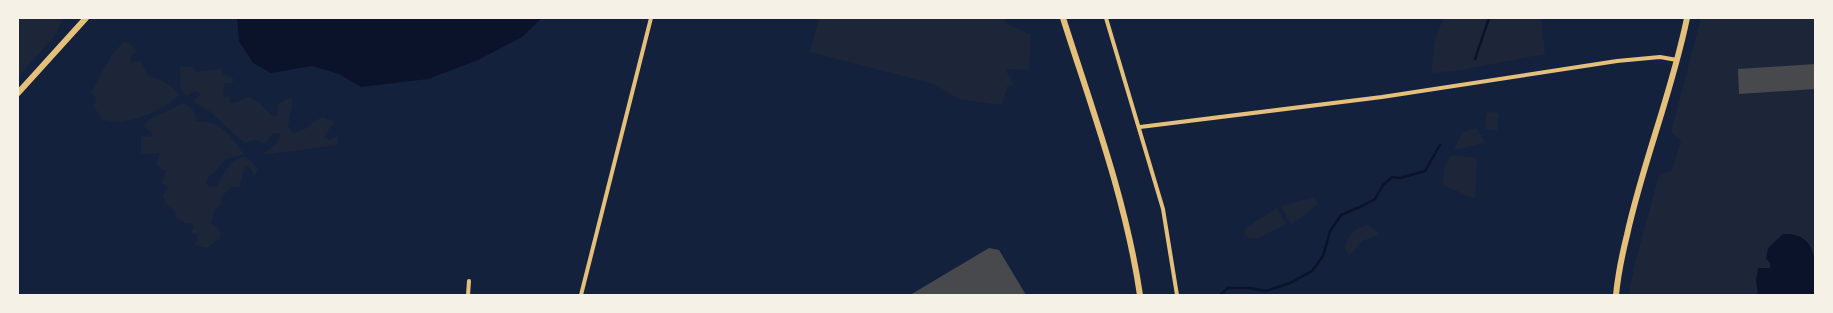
<svg xmlns="http://www.w3.org/2000/svg" width="1833" height="313" font-family="Montserrat,sans-serif">
<style>
.green{fill:#1d2539}
.water{fill:#0b132b}
.lines{fill:none;stroke-linecap:round;stroke-linejoin:round}
.stream{stroke:#0b132b;stroke-width:2.5}
.building{fill:#48494c}
.minor{stroke:#e5c07b;stroke-width:4}
.tertiary{stroke:#e5c07b;stroke-width:6}
</style>
<rect width="100%" height="100%" fill="#14213d"/>
<g class="green">
<path d="M18 18 62 19 57 33 18 77Z"/>
<path d="M819 18H1007L1004 22 1031 35 1029 70 1005 69 1014 85 1007 87 1002 105 958 99 934 84 810 52Z"/>
<path d="M1445 18H1541L1545 54 1461 70 1432 73C1432 55 1434 33 1445 18Z"/>
<path d="M1701 18H1815V295H1629L1634 267 1659 175 1672 170 1681 141 1671 132Z"/>
<path d="M125 41 132 45 136 52 130 57 132 63 141 61 148 75 163 81 174 89 179 95C164 109 142 119 121 122 115 122 108 120 102 120L94 106 97 98 91 94C100 76 109 54 125 41Z"/>
<path d="M180 67H192L197 72C203 70 219 70 222 68L223 74 234 79 232 83H225L223 91 224 97 230 96 229 102 234 103 249 97 259 103 272 116H277L278 104 287 99H293L288 127 293 133C309 130 309 123 323 117L334 122 324 137 329 140 339 135 337 145 262 155 278 142 281 133 272 134 265 144 255 140 244 143 208 110 194 102 200 94 196 91 186 96 181 89Z"/>
<path d="M184 103 193 109 197 121C221 120 231 137 244 154L224 160 215 172 208 177 206 182 210 187 217 186C226 171 227 163 244 156L252 162 258 169 254 178 252 170 248 167H245L239 187H231L220 199 221 204 214 211 211 223 220 230V238L207 248 194 245 198 239 197 234 190 233 194 227 191 223H185L176 217 175 211 168 206 163 196 168 187 162 183 166 171 161 169 156 165 160 153 149 154 141 153V136L153 137 151 132 143 126 150 119Z"/>
<path d="M1487 112 1499 113 1497 131 1485 129Z"/>
<path d="M1477 128 1485 143 1454 150 1463 132Z"/>
<path d="M1451 155 1477 158 1475 199 1443 185 1444 168Z"/>
<path d="M1314 197 1318 204 1291 225 1281 206Z"/>
<path d="M1277 208 1286 224 1256 239 1247 238 1244 229Z"/>
<path d="M1368 225 1379 233 1376 236 1362 241 1349 256 1348 252 1345 250C1347 235 1353 229 1368 225Z"/>
</g>
<g class="water">
<path d="M237 18H542L522 37 478 60 428 79 361 87 339 74 312 66 271 73 253 63 239 41Z"/>
<path d="M1783 234C1821 232 1815 269 1815 295H1758L1756 280 1758 268H1770V263L1766 259 1768 248Z"/>
</g>
<g class="lines">
<g class="stream">
<path d="M1475 59 1489 18"/>
<path d="M1220 295 1228 288H1249L1266 291 1290 283 1312 271 1323 256 1330 231 1341 215 1362 206 1375 199 1383 185 1392 177 1400 178 1425 171 1440 145"/>
</g>
</g>
<g class="building">
<path d="M1815 64V89L1739 94 1738 69Z"/>
<path d="M989 248 999 250 1026 295H910Z"/>
</g>
<g class="lines">
<g class="minor">
<path d="M1106 18 1163 209 1177 295"/>
<path d="M1140 127 1382 97 1617 61 1660 57 1677 60"/>
<path d="M468 295 469 281"/>
<path d="M581 295 651 18"/>
</g>
<g class="tertiary">
<path d="M1063 18C1092 109 1126 200 1140 295"/>
<path d="M18 93 86 18"/>
<path d="M1616 295C1618 275 1622 255 1627 235 1643 162 1672 92 1687 18"/>
</g>
</g>
<rect width="1833" height="313" fill="none" stroke="#f6f1e7" stroke-width="38"/>
</svg>
